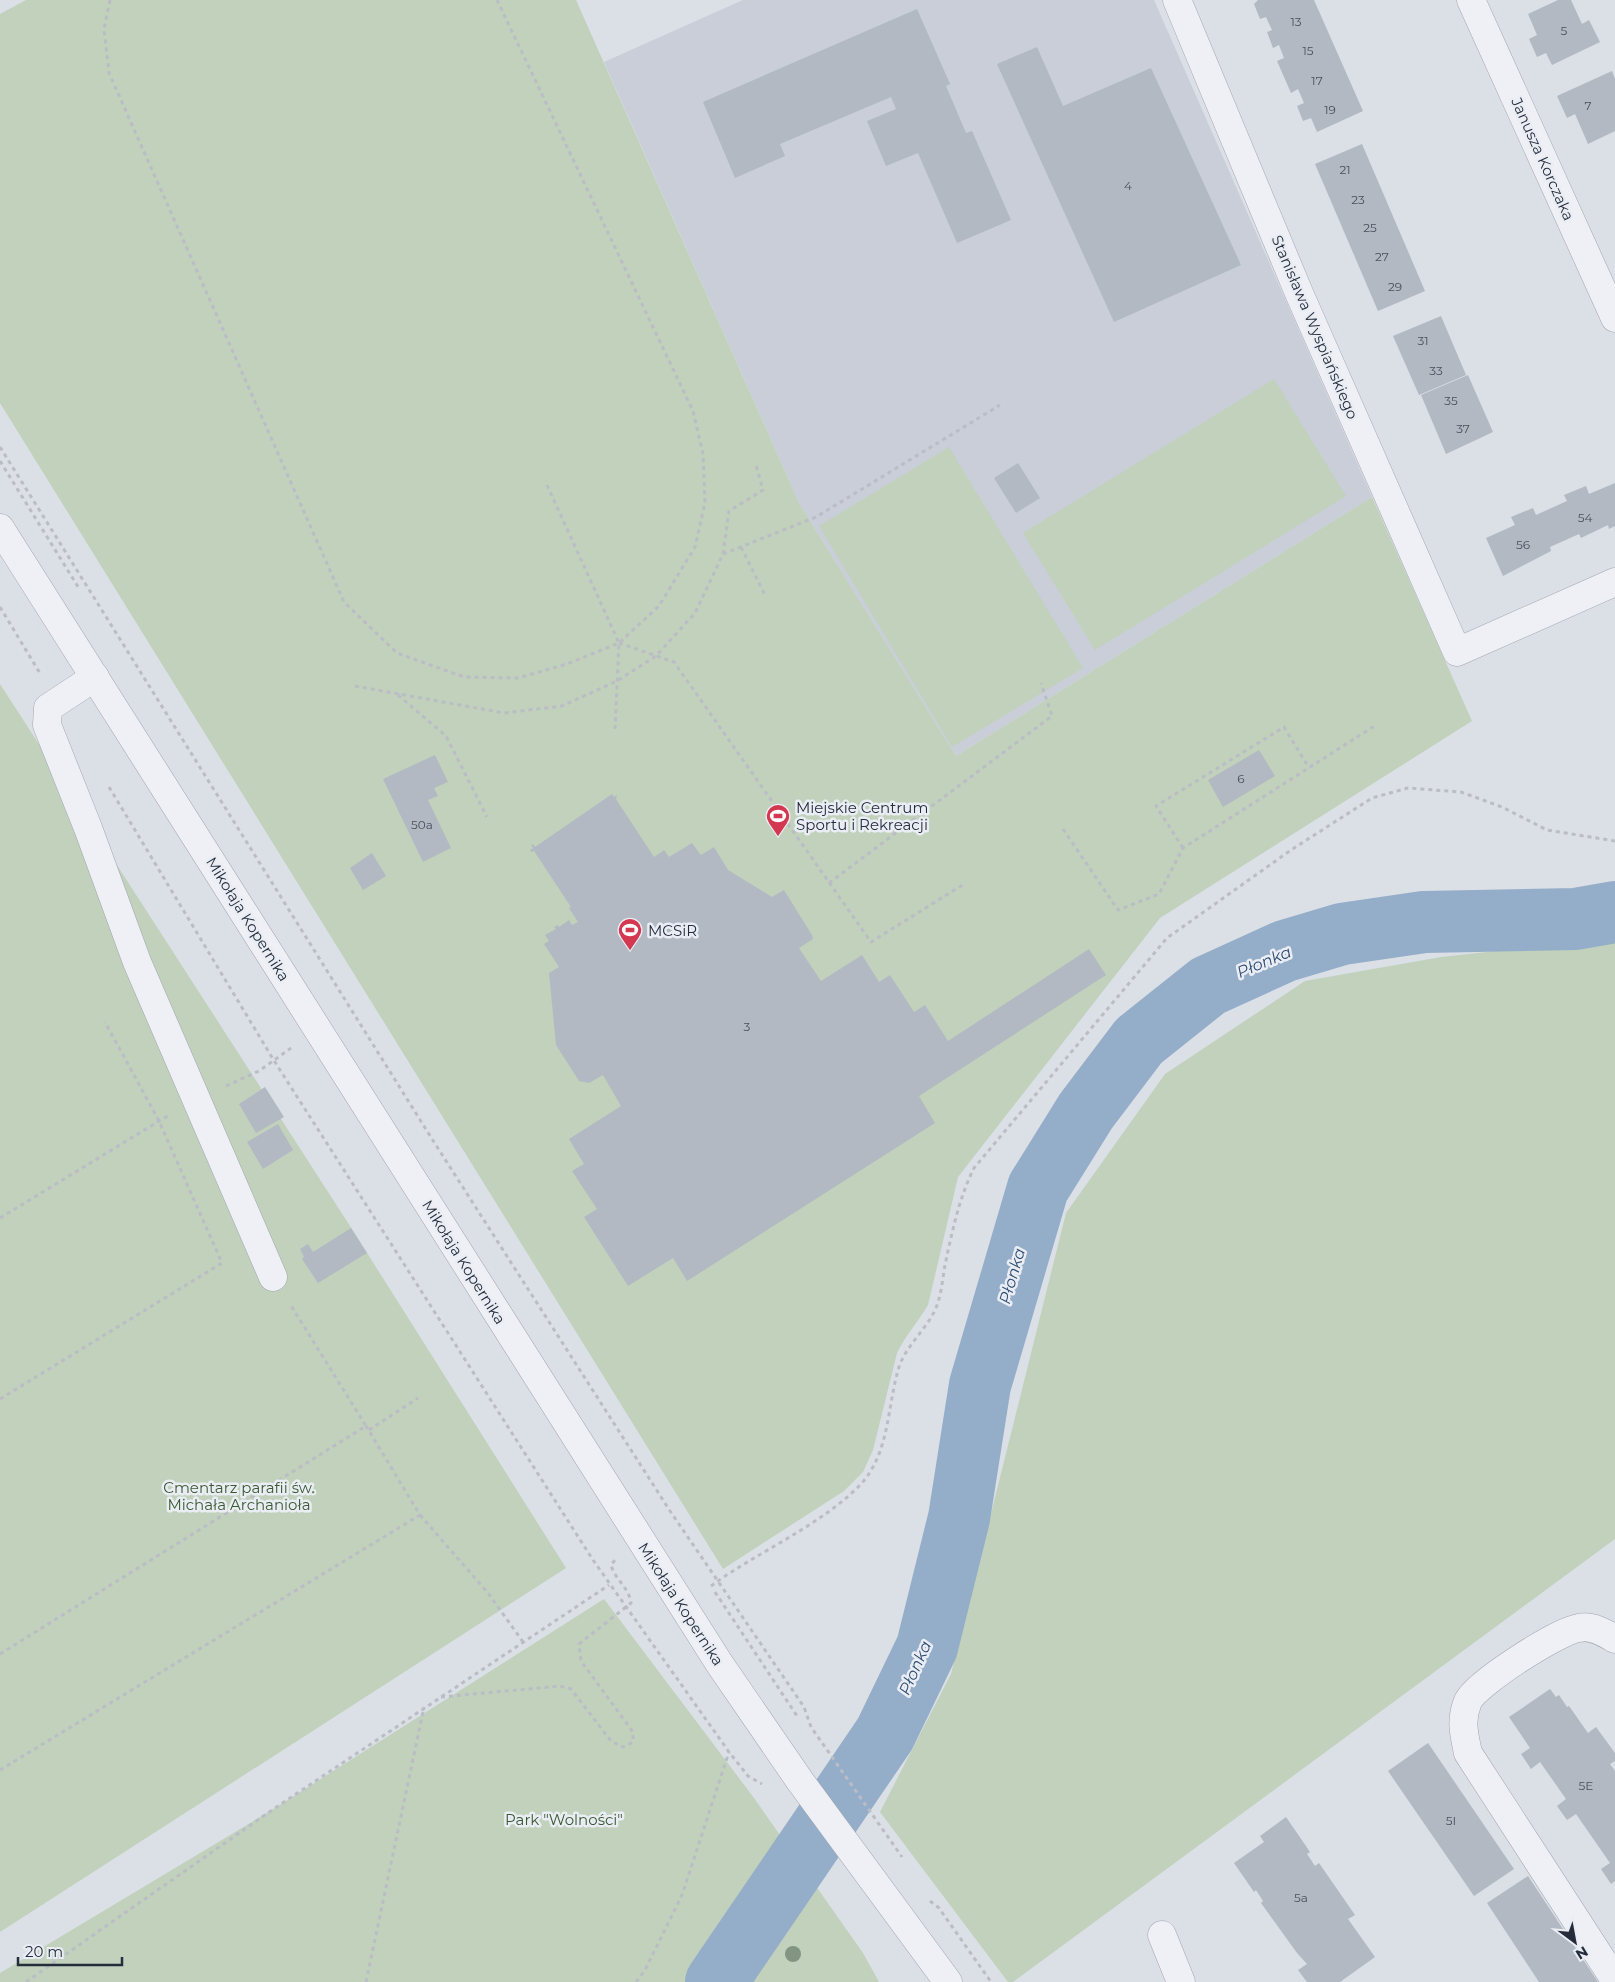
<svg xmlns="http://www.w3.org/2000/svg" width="1615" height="1982" font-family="Montserrat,sans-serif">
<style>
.built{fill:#c9ced8}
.green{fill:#c1d1bc}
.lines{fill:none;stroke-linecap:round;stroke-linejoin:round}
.river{stroke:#94adc9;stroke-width:62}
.building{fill:#b2b9c3}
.minor-casing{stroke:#a1a6b0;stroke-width:29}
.path{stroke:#babdc5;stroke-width:3;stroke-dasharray:4 4;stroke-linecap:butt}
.minor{stroke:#eef0f5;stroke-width:28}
.tree{fill:#829582}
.labels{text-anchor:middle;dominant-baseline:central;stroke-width:5;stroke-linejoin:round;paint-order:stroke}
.number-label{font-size:12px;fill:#48505e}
.street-label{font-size:15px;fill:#252d3d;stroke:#eaeef4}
.poi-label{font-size:15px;fill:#252d3d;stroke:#eaeef4;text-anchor:start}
.park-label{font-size:15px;fill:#395931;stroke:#eaeef4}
.water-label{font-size:16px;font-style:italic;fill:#2d4c72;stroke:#eaeef4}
</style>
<rect width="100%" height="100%" fill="#dbdfe6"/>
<path class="built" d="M743 0H1154L1372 497 956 756 799 503 604 62Z"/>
<g class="green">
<path d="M26 0H576L799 503 956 756 1372 497 1472 721 1160 918 958 1177 928 1305C918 1322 905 1336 897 1353L873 1450 863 1472 844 1491 723 1569 0 403V14Z"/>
<path d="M1274 379 1346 496 1095 650 1023 533Z"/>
<path d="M949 447 1083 668 952 747 819 526Z"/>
<path d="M0 684 350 1226 566 1568 0 1932Z"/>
<path d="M1615 938V1539L1013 1982H1008L880 1812 951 1674 1066 1213 1165 1074 1305 981 1441 957Z"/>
<path d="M604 1599 754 1798 863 1953 879 1982H0V1973L275 1808Z"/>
</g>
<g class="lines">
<path class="river" d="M716 1982 885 1734 927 1647 959 1518 980 1385 1038 1188 1086 1111 1139 1041 1208 986 1285 951 1342 934 1424 922 1575 919 1615 912"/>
</g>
<g class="building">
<path d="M1258 0H1314L1363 111 1317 132 1311 118 1303 121 1297 106 1304 103 1298 89 1291 93 1277 61 1284 58 1279 45 1273 48 1267 32 1272 30 1266 17 1260 19 1254 4Z"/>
<path d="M1558 0H1571L1582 24 1589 20 1600 42 1552 65 1546 53 1537 57 1529 39 1537 35 1528 14Z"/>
<path d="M917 9 950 84 946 86 966 133 972 131 1011 220 957 243 918 153 886 166 867 121 896 109 891 97 780 144 785 156 735 178 703 102Z"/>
<path d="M1037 47 1063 106 1151 68 1241 265 1114 322 997 64Z"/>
<path d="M1612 71 1615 79V131L1588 144 1575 114 1567 118 1557 96Z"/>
<path d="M1362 144 1425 291 1378 311 1315 164Z"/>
<path d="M1441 316 1466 375 1419 395 1393 336Z"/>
<path d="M1468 375 1493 432 1446 454 1421 395Z"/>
<path d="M1018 463 1040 498 1016 513 994 478Z"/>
<path d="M1615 483V526L1609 529 1608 525 1581 538 1579 534 1550 547 1551 551 1503 576 1486 538 1515 525 1511 517 1533 508 1536 515 1567 501 1564 495 1586 486 1589 494Z"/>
<path d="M1259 750 1275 776 1223 807 1208 780Z"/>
<path d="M435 755 448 782 434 788 438 796 428 800 451 848 423 862 383 779Z"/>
<path d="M612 794 614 797 617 795 616 799 654 857 664 850 669 857 692 843 701 855 714 847 728 870 772 897 784 890 812 935 813 939 799 948 821 981 862 955 879 982 890 975 914 1012 925 1005 948 1041 1089 949 1106 975 919 1096 935 1123 687 1281 673 1258 628 1286 584 1217 597 1209 572 1171 584 1164 569 1139 621 1106 603 1075 589 1083 579 1081 556 1045 549 973 559 967 544 944 549 941 545 935 556 929 554 927 558 925 559 927 569 920 572 925 578 922 569 908 571 907 534 851 531 852 530 850 533 848 531 845 533 844 535 847Z"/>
<path d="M372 853 386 876 363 890 350 868Z"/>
<path d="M265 1087 284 1117 256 1133 239 1104Z"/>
<path d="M278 1124 293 1150 263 1169 247 1142Z"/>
<path d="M351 1228 367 1253 318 1283 302 1259 304 1257 300 1249 308 1244 313 1252Z"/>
<path d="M1550 1689 1556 1697 1559 1695 1567 1707 1569 1706 1588 1733 1596 1727 1615 1753V1761L1610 1764 1615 1771V1881L1611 1884 1601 1869 1610 1863 1576 1814 1567 1820 1557 1806 1566 1799 1540 1762 1531 1769 1521 1754 1530 1748 1509 1717Z"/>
<path d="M1428 1743 1514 1869 1474 1896 1388 1771Z"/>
<path d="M1286 1817 1310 1852 1307 1854 1315 1866 1319 1863 1355 1915 1348 1919 1375 1957 1340 1982H1307L1298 1970 1307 1964 1297 1953 1261 1903 1263 1901 1256 1890 1254 1892 1234 1863 1264 1842 1260 1836Z"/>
<path d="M1528 1876 1598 1982H1539L1487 1903Z"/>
</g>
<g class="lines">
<g class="minor-casing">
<g id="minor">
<path d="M1177 0 1299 293 1457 652 1615 582"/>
<path d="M1471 0 1615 318"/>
<path d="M0 528 719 1663 800 1781 948 1982"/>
<path d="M95 677 48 708 47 725 88 828 137 962 273 1277"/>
<path d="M1615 1639C1605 1633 1592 1625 1579 1628 1558 1631 1477 1683 1468 1701 1460 1720 1464 1734 1468 1753L1615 1980"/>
<path d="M1162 1935 1181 1982"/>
</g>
</g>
<g class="path">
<path d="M110 0 104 29 109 73 344 602 397 653 464 677 518 678 567 664 619 643 659 606 695 547 705 503 703 454 693 411 497 0"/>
<path d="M0 447 432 1139 670 1511 804 1707 811 1727 902 1857"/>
<path d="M0 461 80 590"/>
<path d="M547 485 619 643 615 729"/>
<path d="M741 547 766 597"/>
<path d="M723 554 816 517 1000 405"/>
<path d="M0 607 41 675"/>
<path d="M619 643 674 662 871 942 964 884"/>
<path d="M355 686 504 713 562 706 617 681 656 656 695 613 723 554 729 511 763 490 756 465"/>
<path d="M398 695 446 736 487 817"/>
<path d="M109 787 273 1059 593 1560 729 1752 748 1776 762 1784"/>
<path d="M1063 829 1118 910 1159 894 1183 848 1376 725"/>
<path d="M1183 848 1156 806 1284 727 1309 768"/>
<path d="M829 883 1052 716 1041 683"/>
<path d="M226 1086 259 1071 291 1048"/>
<path d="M0 1218 169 1115"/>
<path d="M0 1399 222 1263 159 1121 105 1022"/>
<path d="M369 1430 418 1398"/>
<path d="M420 1515 488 1593 523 1642"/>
<path d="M711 1586C757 1552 822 1525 861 1484 890 1452 887 1406 899 1367 908 1341 932 1326 939 1299 942 1288 943 1276 945 1265 952 1232 959 1198 974 1168L1167 938 1291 850 1372 798 1408 788 1461 792 1502 807 1547 830 1615 841"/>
<path d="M715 1592 797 1716"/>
<path d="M0 1654 366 1426 290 1304"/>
<path d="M441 1697 560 1686 571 1689 611 1741 623 1747 633 1742V1732L581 1661 579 1644 631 1603C629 1587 615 1580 611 1565L615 1560"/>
<path d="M0 1770 420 1515 366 1426"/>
<path d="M930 1901 939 1908 991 1982"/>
<path d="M26 1982 275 1808 609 1585"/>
<path d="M366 1982 424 1707"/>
<path d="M636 1982 645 1970 682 1895 729 1752"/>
</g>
<use href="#minor" class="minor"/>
</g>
<circle class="tree" cx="793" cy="1954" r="8"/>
<defs>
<g id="stadium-pin" transform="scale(1.25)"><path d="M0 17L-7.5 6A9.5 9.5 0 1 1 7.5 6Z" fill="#d33850" stroke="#eaeef4"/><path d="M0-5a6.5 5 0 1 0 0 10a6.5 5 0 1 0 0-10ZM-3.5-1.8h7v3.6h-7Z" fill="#fff"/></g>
</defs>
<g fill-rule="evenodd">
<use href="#stadium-pin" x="778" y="816"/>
<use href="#stadium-pin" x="630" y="930"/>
</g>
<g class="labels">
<g class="number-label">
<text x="1296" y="21">13</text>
<text x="1564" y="30">5</text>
<text x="1308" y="50">15</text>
<text x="1317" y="80">17</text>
<text x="1588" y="105">7</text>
<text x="1330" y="109">19</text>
<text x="1345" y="169">21</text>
<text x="1128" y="185">4</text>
<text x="1358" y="199">23</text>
<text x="1370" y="227">25</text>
<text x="1382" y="256">27</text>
<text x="1395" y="286">29</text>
<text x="1423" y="340">31</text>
<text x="1436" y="370">33</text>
<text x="1451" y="400">35</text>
<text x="1463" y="428">37</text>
<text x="1585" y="517">54</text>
<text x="1523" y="544">56</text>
<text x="1241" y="778">6</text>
<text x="422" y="824">50a</text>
<text x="747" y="1026">3</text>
<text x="1586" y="1785">5E</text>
<text x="1451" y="1820">5I</text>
<text x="1301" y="1897">5a</text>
</g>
<g class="street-label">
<text transform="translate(1543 159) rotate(66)">Janusza Korczaka</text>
<text transform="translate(1315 327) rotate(67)">Stanisława Wyspiańskiego</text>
<text transform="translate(248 919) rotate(58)">Mikołaja Kopernika</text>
<text transform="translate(464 1262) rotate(58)">Mikołaja Kopernika</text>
<text transform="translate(681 1604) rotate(57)">Mikołaja Kopernika</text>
</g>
<g class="poi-label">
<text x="796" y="807">Miejskie Centrum<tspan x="796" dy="17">Sportu i Rekreacji</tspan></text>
<text x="648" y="930">MCSiR</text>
</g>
<g class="park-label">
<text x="239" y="1487">Cmentarz parafii św.<tspan x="239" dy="17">Michała Archanioła</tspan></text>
<text x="564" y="1819">Park "Wolności"</text>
</g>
<g class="water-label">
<text transform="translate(1264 962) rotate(-23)">Płonka</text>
<text transform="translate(1012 1276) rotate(-74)">Płonka</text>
<text transform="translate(915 1668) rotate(-66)">Płonka</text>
</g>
</g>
<g transform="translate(1575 1942) rotate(148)" stroke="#eaeef4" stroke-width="4" paint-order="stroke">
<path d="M0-4L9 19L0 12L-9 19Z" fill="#252d3d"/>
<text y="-8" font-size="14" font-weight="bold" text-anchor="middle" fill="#252d3d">N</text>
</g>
<path d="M18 1957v8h104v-8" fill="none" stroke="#252d3d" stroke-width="2.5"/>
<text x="25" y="1957" font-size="15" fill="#252d3d" stroke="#eaeef4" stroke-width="4" paint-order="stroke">20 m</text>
</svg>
